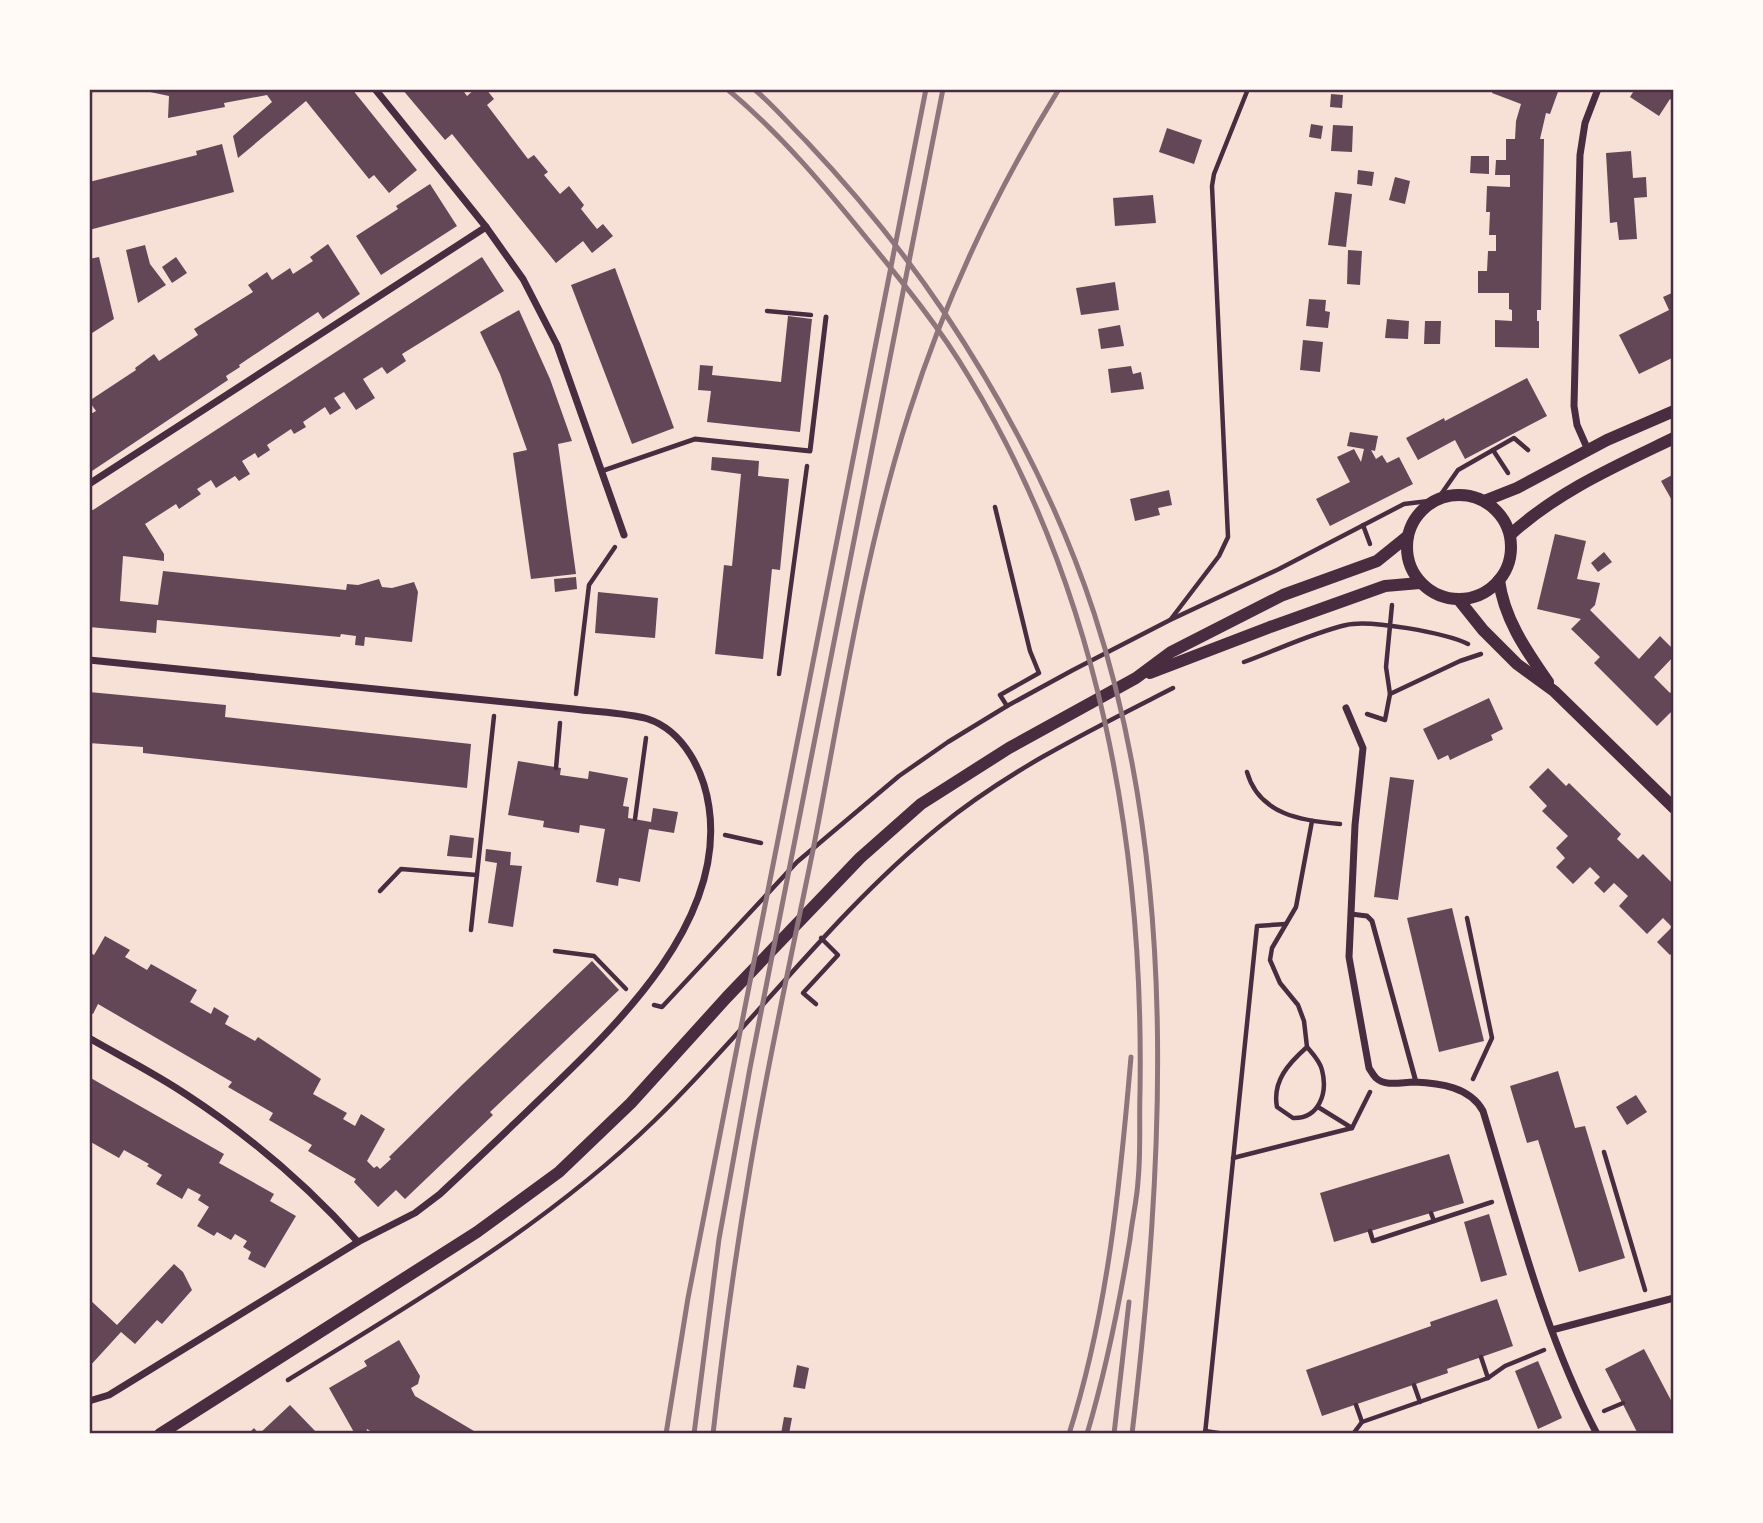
<svg xmlns="http://www.w3.org/2000/svg" width="1763" height="1523" font-family="'IBM Plex Sans',sans-serif">
<style>
.building{fill:#644757}
.lines{fill:none;stroke-linecap:round;stroke-linejoin:round}
.path{stroke:#4a2c40;stroke-width:4.5}
.service{stroke:#4a2c40;stroke-width:5}
.minor{stroke:#4a2c40;stroke-width:7}
.tertiary{stroke:#4a2c40;stroke-width:12}
.rail{stroke:#8f747c;stroke-width:5}
.neatline{fill:none;stroke:#4a2c40;stroke-width:2.5}
</style>
<rect width="100%" height="100%" fill="#f7e1d7"/>
<g class="building">
<path d="M136 89H352L417 170 389 193 374 175 369 179 306 101 238 158 233 136 272 102 267 95 224 103 225 107 168 118 169 96Z"/>
<path d="M402 89H462L467 96 475 89H486L494 99 487 105 528 159 534 155 548 172 544 175 560 194 569 186 584 205 581 209 597 229 603 224 613 236 592 253 583 241 556 263 452 134 445 140Z"/>
<path d="M1493 89H1559L1550 114 1546 113 1540 139H1544L1541 310H1537V321H1539V348L1495 347V320L1512 321V310L1509 309V293H1478V271H1487L1488 251H1496V235H1489L1490 212H1486L1487 186 1510 187V175H1495L1496 160H1506V139H1515L1516 121 1521 104 1492 93Z"/>
<path d="M1635 89H1674V102L1670 99 1659 116 1630 97Z"/>
<path d="M1331 94 1343 95 1342 108 1330 107Z"/>
<path d="M1311 124 1323 126 1321 139 1309 137Z"/>
<path d="M1333 125 1353 126 1352 152 1331 151Z"/>
<path d="M1167 128 1202 140 1194 164 1159 152Z"/>
<path d="M222 144 234 192 89 230V182L197 155 196 151Z"/>
<path d="M1631 151 1633 178 1646 177 1647 197 1634 198 1637 239 1619 240 1617 222 1610 223 1606 153Z"/>
<path d="M1471 156H1489V174L1470 173Z"/>
<path d="M1358 170 1374 172 1372 186 1357 184Z"/>
<path d="M1395 177 1410 181 1405 204 1389 200Z"/>
<path d="M430 184 457 226 381 275 356 236 398 209 396 206Z"/>
<path d="M1335 192 1352 194 1346 247 1328 245Z"/>
<path d="M1153 195 1156 223 1115 226 1113 198Z"/>
<path d="M328 244 360 294 323 319 318 312 239 365 240 367 226 376 228 380 89 473V415L96 411 89 401 136 370 135 368 154 354 159 361 198 335 194 329 253 292 248 285 267 272 272 280 290 268 293 274 313 261 310 257Z"/>
<path d="M145 245 150 264 166 285 138 303 126 250Z"/>
<path d="M1348 250 1362 251 1360 285 1347 284Z"/>
<path d="M99 257 114 319 89 335V259Z"/>
<path d="M176 257 187 273 172 283 162 267Z"/>
<path d="M482 257 504 291 402 354 406 361 387 374 382 367 363 379 375 398 356 410 344 392 334 398 341 408 330 415 325 407 303 422 306 427 294 434 291 429 267 445 270 450 258 458 255 453 242 461 250 474 239 481 235 476 216 488 211 480 197 489 201 494 179 509 176 504 145 524 164 554V561L123 556 120 601 158 605 163 571 346 590 347 584 358 585 379 579 382 587 392 588 414 582 418 592 412 642 365 637 364 646 355 645 356 636 341 634 340 637 157 620 156 633 89 627V509L93 510Z"/>
<path d="M615 268 674 428 632 444 571 285Z"/>
<path d="M1115 282 1119 310 1081 315 1076 288Z"/>
<path d="M1674 292V357L1639 374 1619 335 1669 310 1663 297Z"/>
<path d="M1309 299 1326 300 1325 311 1330 312 1328 328 1306 326Z"/>
<path d="M519 310 550 379 572 441 558 444 576 574 531 579 513 453 527 450 500 374 480 332Z"/>
<path d="M788 316 812 319 800 432 707 422 711 391 698 390 700 365 713 366 712 375 781 382Z"/>
<path d="M1387 319 1409 321 1408 339 1385 338Z"/>
<path d="M1425 321H1441L1440 344H1424Z"/>
<path d="M1120 325 1124 346 1101 349 1098 329Z"/>
<path d="M1303 340 1323 342 1320 372 1300 370Z"/>
<path d="M1131 366 1133 374 1141 372 1144 389 1111 393 1108 369Z"/>
<path d="M1527 378 1547 416 1465 459 1455 440 1418 460 1406 438 1444 418 1445 421Z"/>
<path d="M1350 432 1378 436 1375 451 1371 450 1376 459 1382 455 1387 463 1399 457 1413 484 1330 526 1316 499 1350 482 1337 457 1354 449 1361 462 1364 449 1347 446Z"/>
<path d="M712 457 759 461 758 476 789 479 780 570 772 569 763 659 715 654 724 565 732 566 741 474 711 470Z"/>
<path d="M1674 474V504L1661 481Z"/>
<path d="M1169 490 1172 505 1158 508 1160 515 1135 521 1130 499Z"/>
<path d="M1555 534 1586 541 1577 579 1600 583 1595 605 1590 610 1639 659 1660 636 1674 650V656L1654 677 1670 693 1674 689V709L1657 726 1594 663 1600 657 1571 629 1581 619 1537 609Z"/>
<path d="M1604 552 1612 562 1598 572 1591 563Z"/>
<path d="M576 577 577 589 555 592 554 579Z"/>
<path d="M598 592 658 598 655 638 595 633Z"/>
<path d="M89 692 226 705 225 717 471 744 467 788 143 753V747L89 743Z"/>
<path d="M1489 698 1503 729 1491 735 1493 740 1473 749 1450 760 1448 755 1438 760 1423 729Z"/>
<path d="M518 761 561 768 560 775 588 779 589 771 628 778 623 806 629 807 628 818 651 822 653 808 678 812 674 833 649 829 640 882 619 878 618 886 596 882 605 829 580 825 579 833 543 827 544 821 508 815Z"/>
<path d="M1548 768 1566 786 1569 783 1621 834 1617 839 1638 859 1643 854 1674 885V951L1670 955 1657 942 1672 927 1663 918 1647 934 1619 906 1628 896 1614 883 1604 893 1594 883 1600 877 1590 867 1573 884 1556 867 1565 858 1556 848 1568 836 1542 811 1547 806 1529 787Z"/>
<path d="M1390 777 1414 780 1398 900 1374 897Z"/>
<path d="M450 835 474 838 472 858 447 856Z"/>
<path d="M486 849 511 852 510 865 522 866 513 927 488 923 497 863 485 861Z"/>
<path d="M1452 908 1484 1041 1439 1052 1407 918Z"/>
<path d="M105 936 130 950 125 957 147 970 151 964 197 990 190 1002 211 1014 214 1007 229 1016 225 1024 255 1041 258 1037 321 1079 313 1094 347 1113 343 1119 355 1126 361 1114 385 1129 367 1161 374 1168 377 1166 380 1169 391 1159 389 1157 463 1084 592 961 619 990 490 1112 493 1115 405 1199 396 1190 378 1207 354 1182 356 1179 308 1151 312 1145 269 1120 273 1113 228 1087 232 1082 98 1004 93 1014 89 1012V952L94 955Z"/>
<path d="M1558 1071 1575 1128 1585 1126 1625 1258 1579 1272 1538 1140 1527 1143 1510 1086Z"/>
<path d="M89 1077 224 1154 219 1163 274 1194 270 1201 296 1216 265 1268 248 1259 251 1252 243 1247 247 1241 235 1234 231 1240 217 1232 214 1236 197 1226 209 1207 198 1200 201 1195 188 1188 182 1199 156 1184 162 1175 147 1166 149 1164 124 1150 119 1158 89 1141Z"/>
<path d="M1636 1095 1647 1112 1627 1125 1616 1107Z"/>
<path d="M1449 1154 1464 1203 1334 1242 1320 1193Z"/>
<path d="M1489 1214 1507 1275 1481 1282 1464 1222Z"/>
<path d="M174 1264 183 1272 192 1290 162 1324 157 1320 135 1344 121 1332 89 1367V1299L117 1325Z"/>
<path d="M1497 1299 1513 1346 1447 1369 1448 1373 1322 1416 1306 1370 1431 1326 1430 1322Z"/>
<path d="M399 1340 420 1376 418 1384 411 1388 415 1396 479 1434H375L367 1429 366 1434H355L329 1388 367 1366 364 1361Z"/>
<path d="M1644 1349 1674 1406V1434H1638L1605 1369Z"/>
<path d="M1538 1361 1562 1418 1538 1429 1515 1371Z"/>
<path d="M797 1365 809 1368 805 1389 793 1387Z"/>
<path d="M290 1405 318 1434H248L254 1428 259 1434Z"/>
<path d="M784 1417 792 1418 789 1434H781Z"/>
</g>
<g class="lines">
<g class="path">
<path d="M767 311 811 315"/>
<path d="M1493 450 1508 473"/>
<path d="M995 507 1030 651 1039 673 1000 695 1007 706"/>
<path d="M1363 525 1370 544"/>
<path d="M1171 619 1219 556 1228 537 1212 186 1214 174 1248 89"/>
<path d="M1244 662C1277 650 1312 633 1346 625 1369 619 1446 633 1468 644"/>
<path d="M779 674 807 466"/>
<path d="M576 694 589 585 615 547"/>
<path d="M1390 694 1386 667 1392 605"/>
<path d="M1367 714 1385 720 1390 694 1460 661 1481 654"/>
<path d="M556 768 560 723"/>
<path d="M1247 772C1259 815 1303 821 1340 824"/>
<path d="M635 819 646 738"/>
<path d="M725 835 761 843"/>
<path d="M380 891 401 869 477 875"/>
<path d="M1467 918 1492 1038 1473 1079"/>
<path d="M471 930 494 716"/>
<path d="M555 951 594 956 626 989"/>
<path d="M816 1004 803 993 838 955 821 938"/>
<path d="M654 1005 662 1007 797 862 899 776 948 742 1007 706 1073 670 1170 620 1279 569 1404 504 1437 500 1458 470 1514 438 1528 450"/>
<path d="M1307 1047C1313 1054 1320 1061 1322 1070 1328 1093 1319 1119 1293 1118L1277 1107C1272 1081 1289 1063 1307 1047L1304 1021 1298 1005 1280 983 1270 960 1272 948 1296 907 1312 821"/>
<path d="M1318 1107 1352 1128"/>
<path d="M1604 1152 1645 1290"/>
<path d="M1233 1158 1352 1128 1370 1092"/>
<path d="M1431 1213 1434 1221"/>
<path d="M1370 1231 1373 1241 1492 1202"/>
<path d="M1481 1357 1488 1378"/>
<path d="M288 1380C416 1301 546 1226 654 1121 752 1026 832 914 939 827 1010 769 1093 729 1173 688"/>
<path d="M1414 1385 1420 1402"/>
<path d="M1356 1405 1362 1422"/>
<path d="M1604 1411 1623 1403"/>
<path d="M1205 1431 1225 1434"/>
<path d="M1205 1434 1257 926 1286 924"/>
<path d="M1353 1434 1362 1422 1488 1378 1505 1366 1544 1350"/>
</g>
<g class="service">
<path d="M602 471 695 439 810 451 826 317"/>
<path d="M1351 914 1367 916 1372 921 1416 1082"/>
</g>
<g class="minor">
<path d="M375 89 486 227 523 279 557 345 624 535"/>
<path d="M1588 450 1577 425 1574 406 1580 155 1585 123 1598 89"/>
<path d="M89 484 486 227"/>
<path d="M89 660 574 709C596 712 628 713 648 719 684 731 704 772 709 807 726 923 616 1026 540 1099 507 1131 474 1162 440 1194L415 1213 358 1242 109 1395 89 1401"/>
<path d="M1346 708 1363 748 1355 825 1349 957 1369 1068C1371 1071 1373 1075 1376 1078 1386 1087 1402 1082 1414 1082 1440 1083 1470 1087 1483 1111 1516 1219 1544 1333 1597 1434"/>
<path d="M89 1038C122 1057 156 1074 187 1095 251 1137 308 1186 358 1242"/>
<path d="M1552 1330 1674 1298"/>
</g>
<g class="tertiary">
<circle cx="1459" cy="547" r="52"/>
<path d="M1484 501 1517 488 1607 440 1674 411"/>
<path d="M1510 535C1558 491 1616 466 1674 438"/>
<path d="M1499 580C1504 619 1526 650 1548 682"/>
<path d="M1459 600 1483 630 1517 664 1554 691 1674 808"/>
<path d="M1150 673 1270 627 1385 586 1420 583"/>
<path d="M160 1434 477 1232 559 1172 631 1103 727 997 860 858 921 804 1009 748 1136 678 1171 652 1283 595 1377 561 1408 536"/>
</g>
<g class="rail">
<path d="M727 89C780 133 825 187 868 240 904 284 940 328 969 377 1099 591 1144 844 1140 1092 1139 1122 1141 1152 1138 1181 1137 1200 1132 1220 1130 1239 1119 1306 1106 1370 1087 1434"/>
<path d="M754 89C773 105 789 124 806 141 856 194 903 251 944 312 1006 405 1059 506 1094 613 1180 876 1164 1163 1132 1434"/>
<path d="M666 1434 688 1298 731 1078 926 89"/>
<path d="M694 1434 719 1239 750 1068 943 89"/>
<path d="M713 1434C723 1345 735 1257 750 1169 768 1061 792 953 814 845 842 701 864 554 909 413 945 299 996 191 1059 89"/>
<path d="M1069 1434C1108 1311 1120 1185 1131 1057"/>
<path d="M1114 1434 1129 1302"/>
</g>
</g>
<rect width="1763" height="1523" fill="none" stroke="#fffaf5" stroke-width="182"/>
<rect x="91" y="91" width="1581" height="1341" class="neatline"/>
</svg>
